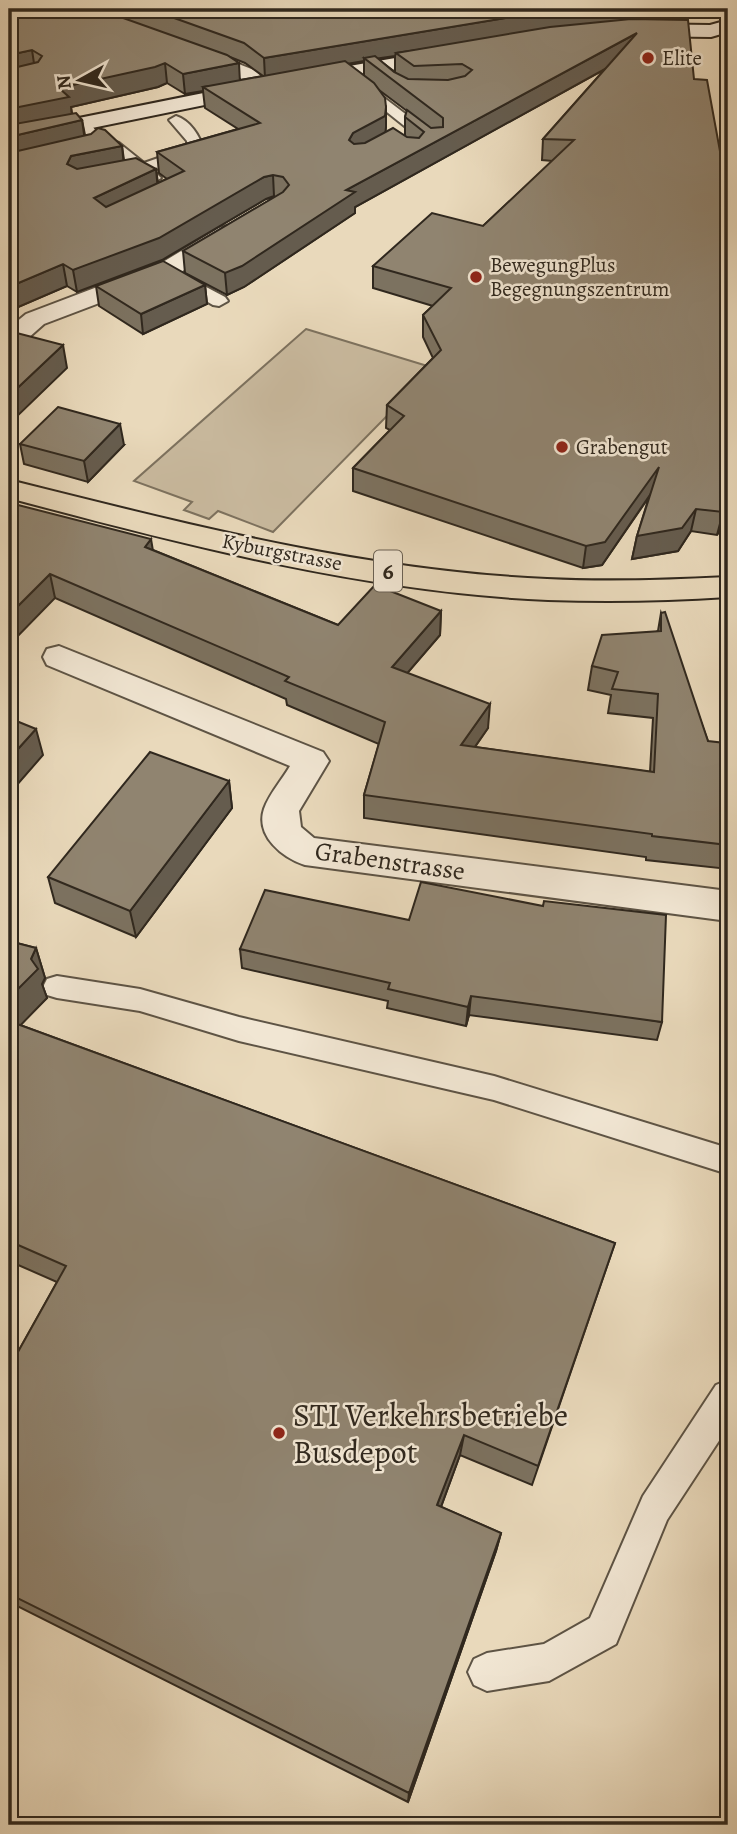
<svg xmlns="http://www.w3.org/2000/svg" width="737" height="1834" font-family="Alegreya,serif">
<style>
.green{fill:#cabba0;stroke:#7d725f;stroke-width:2}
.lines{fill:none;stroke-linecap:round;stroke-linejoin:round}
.service-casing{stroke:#5e5445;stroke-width:4}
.minor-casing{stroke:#5e5445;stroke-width:4}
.secondary-casing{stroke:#30281e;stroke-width:4}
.primary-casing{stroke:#30281e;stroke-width:4}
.service{fill:#f1e6d3;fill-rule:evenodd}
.minor{fill:#f1e6d3;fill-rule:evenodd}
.secondary{fill:#f1e6d3;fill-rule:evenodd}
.primary{fill:#e9d9bb;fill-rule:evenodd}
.wall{fill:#7c7260;stroke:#30281e;stroke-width:2;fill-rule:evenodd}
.shaded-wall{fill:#655c4e;stroke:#30281e;stroke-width:2}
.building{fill:#908470;stroke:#30281e;stroke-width:2}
.poi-dot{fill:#8f2418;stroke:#f1e6d3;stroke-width:2.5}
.labels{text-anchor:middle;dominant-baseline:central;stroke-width:5;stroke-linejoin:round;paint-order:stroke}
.far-poi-label{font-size:21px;fill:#30281e;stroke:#f1e6d3;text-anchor:start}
.far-street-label{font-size:21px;fill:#30281e;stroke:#f1e6d3}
.shield{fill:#f1e6d3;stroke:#6a6154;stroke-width:2}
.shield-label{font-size:24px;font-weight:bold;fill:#30281e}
.street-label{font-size:26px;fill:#30281e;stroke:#f1e6d3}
.near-poi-label{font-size:32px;fill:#30281e;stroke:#f1e6d3;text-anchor:start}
</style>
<rect width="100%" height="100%" fill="#e9d9bb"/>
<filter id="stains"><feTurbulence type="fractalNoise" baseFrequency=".00286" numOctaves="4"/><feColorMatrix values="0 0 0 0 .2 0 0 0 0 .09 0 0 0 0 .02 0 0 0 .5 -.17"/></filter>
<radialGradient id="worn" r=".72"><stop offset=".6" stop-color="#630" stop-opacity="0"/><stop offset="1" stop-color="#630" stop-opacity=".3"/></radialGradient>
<path class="green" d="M306 329 434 368 273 532 218 511 209 519 184 510 192 502 134 481Z"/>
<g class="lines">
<g class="service-casing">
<g id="service">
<path d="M358 78 437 138 439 141 437 144H427L353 85 351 82Z"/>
<path d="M176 116C189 120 201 136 203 150L174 164 153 170 161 178 153 183 139 174 119 180 114 178 111 175 114 172 130 167 109 149 92 144 75 123 77 120H87L102 138 119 143 144 163 187 148V141L169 120Z"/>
<path d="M176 271 225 297 228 301 219 306 213 305 170 280 168 276 170 272Z"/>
<path d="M57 976 140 989 239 1017 494 1076 728 1148V1174L494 1100 239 1041 140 1011 57 998 47 995 43 987 47 979Z"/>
<path d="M728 1380V1427L667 1520 616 1644 549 1681 487 1691 474 1685 468 1672 474 1659 487 1653 544 1644 590 1618 643 1496 716 1385Z"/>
</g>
</g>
<g class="minor-casing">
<g id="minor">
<path d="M190 45 254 70 273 87 270 91H256L240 78 183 55 180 51 183 47Z"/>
<path d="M227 226 235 228 239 233 235 238 181 272 44 324 18 347 9 349V328L26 314 163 262 219 228Z"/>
<path d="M59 646 323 752 329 761 299 811 301 827 314 838 728 891V921L305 865C283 858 255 836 264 809 269 794 282 780 290 766L47 665 43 657 47 649Z"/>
</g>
</g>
<g class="secondary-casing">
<g id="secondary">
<path d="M728 20V32L711 37 638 36 628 30 638 24 710 25Z"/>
<path d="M447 49 454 51 457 55 454 59 263 93 9 145V132L263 81Z"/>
</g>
</g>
<g class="primary-casing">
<path id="primary" d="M9 480C186 524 364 571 547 579 608 582 668 580 728 577V597C668 601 609 602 548 600 365 592 185 545 9 498Z"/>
</g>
<use href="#service" class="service"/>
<use href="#minor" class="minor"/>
<use href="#secondary" class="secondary"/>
<use href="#primary" class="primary"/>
</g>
<g class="wall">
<path d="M9 9H685L683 20 728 518 717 535 691 531 678 551 632 559 637 536 649 497 602 565 583 568 353 491V468L390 430 386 428 387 405 433 358 423 337V315L433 306 373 288V266L483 226 553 161 542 160 543 139 605 69 355 207V213L244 287 227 295 185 273 183 251 275 197 266 199 162 260 77 292 67 286 9 311ZM395 56V72L378 59ZM230 57 245 63 263 76 240 80ZM364 61V76L348 64ZM167 83 185 94 203 91 205 108 238 129 157 152 159 173 167 179 158 183 156 169 124 160 122 146 85 135 82 120 72 113 71 107 158 87ZM379 90 407 111 405 117V136L385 132 386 127Z"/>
<path d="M205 285 207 304 143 334 99 306 96 286Z"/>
<path d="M20 444 124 445 88 482 24 464Z"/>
<path d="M9 515 153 550 338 625 441 611 440 635 407 673 488 728 475 747 650 772 653 718 608 713 611 695 588 690 592 666 658 631 661 613 708 741 728 763V869L646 860V857L364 818V795L379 744 287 705 286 699 55 598Z"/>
<path d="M229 781 232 808 136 937 55 903 48 877Z"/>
<path d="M9 941 36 948 45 978 42 984 47 998 20 1025 615 1243 532 1485 460 1455 441 1507 501 1533 496 1551 408 1802 9 1602V1368L57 1282 9 1261Z"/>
<path d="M240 949 662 1022 657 1040 469 1015 466 1026 387 1008 388 1001 242 968Z"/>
</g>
<g class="shaded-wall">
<path d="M560 9H630L628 21 396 53 395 56 367 60 364 58V61L265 78 264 58Z"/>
<path d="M637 33 634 53 355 207V213L244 287 227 295 225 273 346 190Z"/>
<path d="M32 50 35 70 9 76V55Z"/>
<path d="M165 63 167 83 158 87 71 107 72 117 9 130V109L59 88Z"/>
<path d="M239 63 240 83 203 87V91L185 94 183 74Z"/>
<path d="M386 107V127L385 136 353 154 349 140 353 133Z"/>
<path d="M82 120 85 141 9 159V137Z"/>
<path d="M122 146 124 167 70 185 67 164 71 156Z"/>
<path d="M156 169 158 191 98 220 94 198Z"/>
<path d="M273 175 274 196 266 199 162 260 77 292 73 270 264 177Z"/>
<path d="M63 264 67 286 9 311V287Z"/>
<path d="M205 285 207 304 143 334 141 314Z"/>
<path d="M63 345 67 368 9 424V396Z"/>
<path d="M120 424 124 445 88 482 84 461Z"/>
<path d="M659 467 654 489 602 565 583 568 586 546Z"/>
<path d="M728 503V518L717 535 723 512Z"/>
<path d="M696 509 691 531 678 551 632 559 637 536Z"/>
<path d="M151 539 155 563 145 547Z"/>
<path d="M50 574 55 598 9 645V615Z"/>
<path d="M441 611 440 635 392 691V667Z"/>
<path d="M490 704 488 728 460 768 461 745Z"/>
<path d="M36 729 43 755 9 794V759Z"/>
<path d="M229 781 232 808 136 937 130 911Z"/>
<path d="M36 948 45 978 42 984 47 998 9 1037V998L31 959Z"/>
<path d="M471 996 469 1015 466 1026 468 1007Z"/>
<path d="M464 1435 460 1455 435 1523 437 1505Z"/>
<path d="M501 1533 496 1551 408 1802 409 1793Z"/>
</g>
<g class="building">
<path d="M9 9H98L227 55 239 63 183 74 165 63 155 67 59 88 69 97 9 109V69L38 62 42 56 32 50 9 55Z"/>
<path d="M149 9H560L264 58 244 43Z"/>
<path d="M631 19 688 20 694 79 707 80 728 195V503L723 512 696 509 682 528 637 536 659 467 605 542 586 546 353 468 404 416 387 405 441 350 423 315 451 288 373 266 432 213 483 226 574 140 543 139 637 33 346 190 355 192 242 266 225 273 183 251 283 192 289 185 283 177 273 175 264 177 159 238 73 270 63 264 9 287V153L91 134 98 128 105 130 122 146 71 156 67 164 77 169 136 158 156 169 94 198 106 207 184 171 157 152 260 123 203 87 345 61 374 83 385 98 386 107 385 116 353 133 349 140 354 144 365 143 393 128 407 137 419 138 424 132 405 117 407 110 431 128 443 127V118L364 58 375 56 394 72 408 79 448 80 465 76 472 70 462 64 414 66 396 53 550 27Z"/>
<path d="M76 113 82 120 9 137V125Z"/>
<path d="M163 261 205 285 141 314 96 286Z"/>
<path d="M9 331 63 345 9 396Z"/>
<path d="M58 407 120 424 84 461 20 444Z"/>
<path d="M18 505 151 539 145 547 338 625 375 585 441 611 392 667 490 704 461 745 654 772 658 694 612 689 618 672 592 666 602 635 661 631V613L665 612 708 741 725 743 728 763V845L652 836V834L364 795 385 722 285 681 289 677 50 574 9 615V515Z"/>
<path d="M9 718 36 729 9 759Z"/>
<path d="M150 752 229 781 130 911 48 877Z"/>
<path d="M421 882 543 906 544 901 666 915 662 1022 471 996 468 1007 388 989 390 983 240 949 265 890 409 920Z"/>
<path d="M9 941 36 948 31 959 38 969 9 998Z"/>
<path d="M9 1021 615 1243 538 1466 464 1435 437 1505 501 1533 409 1793 9 1594V1368L66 1266 9 1241Z"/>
</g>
<g class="poi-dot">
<circle cx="648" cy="58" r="7"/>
<circle cx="476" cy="277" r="7"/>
<circle cx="562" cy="447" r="7"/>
<circle cx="279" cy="1433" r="7"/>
</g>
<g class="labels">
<g class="far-poi-label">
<text x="662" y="58">Elite</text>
<text x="490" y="265">BewegungPlus<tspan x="490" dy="24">Begegnungszentrum</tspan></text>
<text x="576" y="447">Grabengut</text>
</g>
<g class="far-street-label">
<text transform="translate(282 552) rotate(11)">Kyburgstrasse</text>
</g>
<rect class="shield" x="374" y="550.5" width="28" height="41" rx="5"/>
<g class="shield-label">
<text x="388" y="571">6</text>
</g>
<g class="street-label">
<text transform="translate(390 861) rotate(8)">Grabenstrasse</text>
</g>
<g class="near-poi-label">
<text x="293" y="1415">STI Verkehrsbetriebe<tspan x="293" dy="37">Busdepot</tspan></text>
</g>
</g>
<rect width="737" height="1834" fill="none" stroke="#e9d9bb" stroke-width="35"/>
<rect x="10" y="10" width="716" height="1813" fill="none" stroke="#30281e" stroke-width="3.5"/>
<rect x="18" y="18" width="702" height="1799" fill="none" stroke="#30281e" stroke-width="2"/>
<g transform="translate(80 80) rotate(262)" stroke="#f1e6d3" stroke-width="5" paint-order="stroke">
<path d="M0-5L12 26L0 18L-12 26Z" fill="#30281e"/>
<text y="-10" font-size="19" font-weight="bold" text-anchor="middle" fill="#30281e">N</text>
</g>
<rect width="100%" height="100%" filter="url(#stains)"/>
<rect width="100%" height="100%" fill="url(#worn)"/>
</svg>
